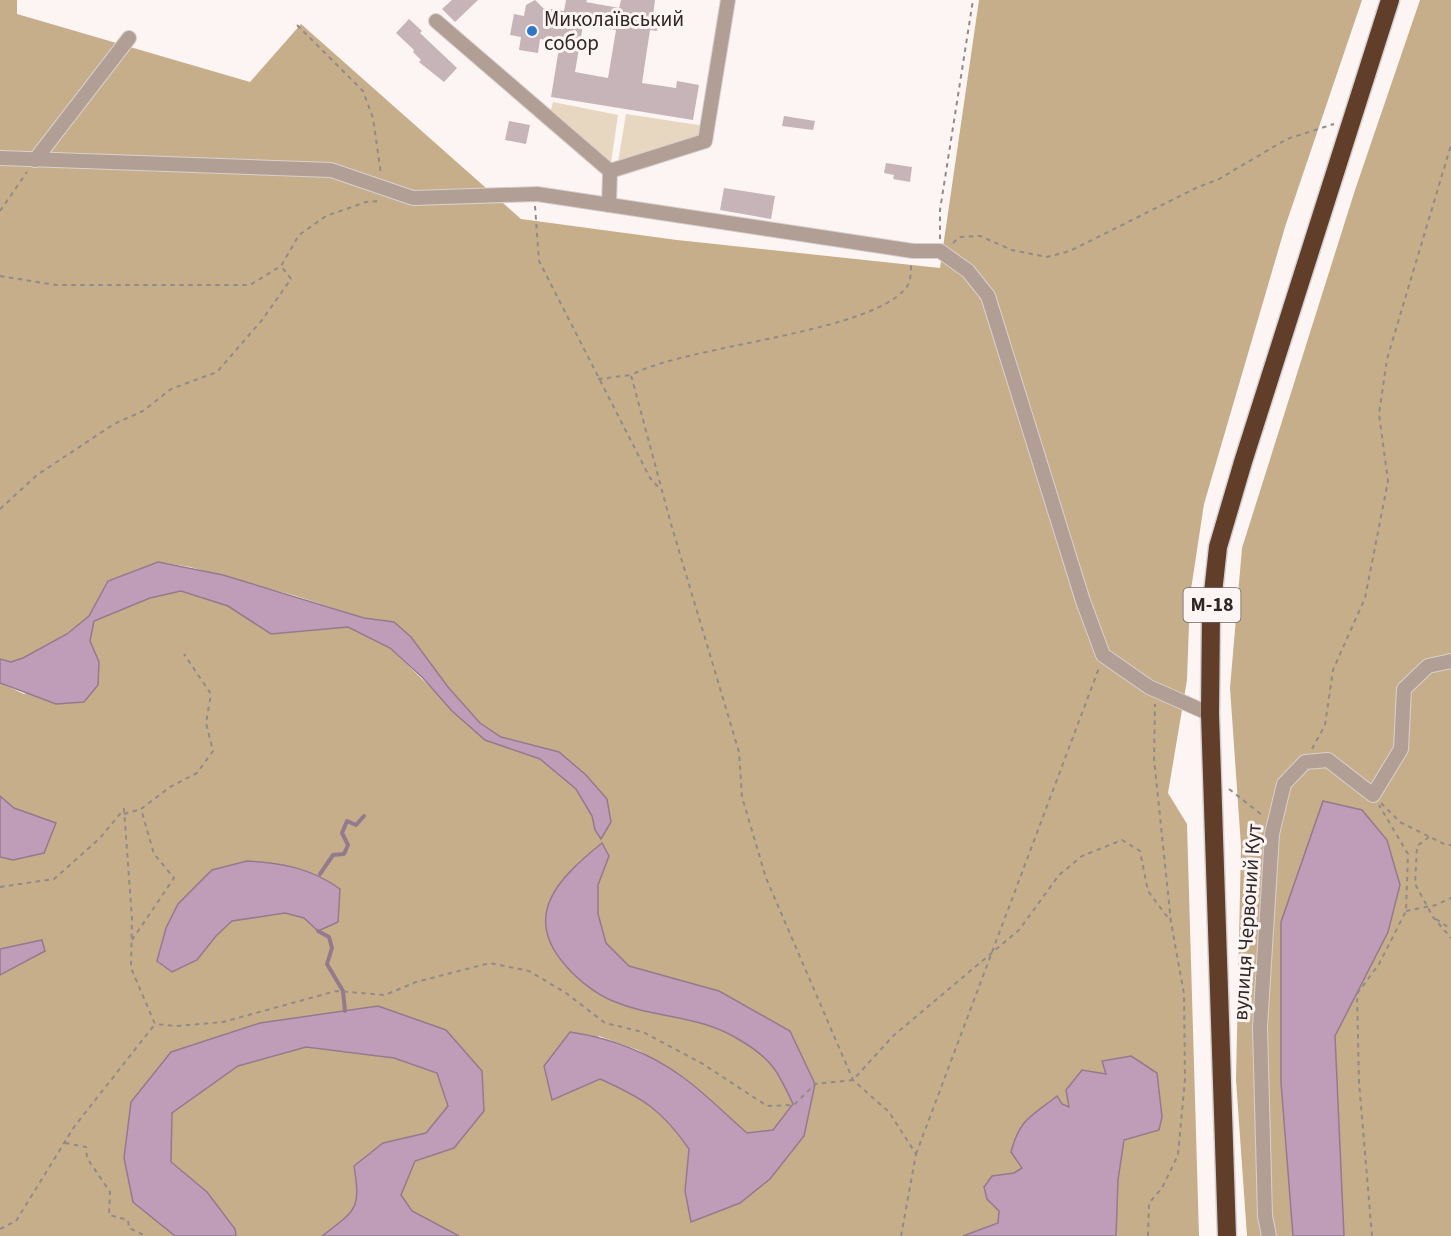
<svg xmlns="http://www.w3.org/2000/svg" width="1451" height="1236" font-family="'Source Sans 3',sans-serif">
<style>
.green{fill:#e7d7c1}
.forest{fill:#c7ae8a;fill-rule:evenodd}
.water{fill:#bf9db9;stroke:#947a8d;stroke-width:1.5}
.lines{fill:none;stroke-linecap:round;stroke-linejoin:round}
.stream{stroke:#947a8d;stroke-width:4}
.building{fill:#c6b4b9;fill-rule:evenodd}
.minor-casing{stroke:#d8d0cf;stroke-width:16}
.highway-casing{stroke:#d8d0cf;stroke-width:21}
.path{stroke:#928a89;stroke-width:2;stroke-dasharray:4.5 4.5;stroke-linecap:butt}
.minor{stroke:#b19f95;stroke-width:14}
.highway{stroke:#603e2a;stroke-width:18}
.poi-dot{fill:#2c77c7;stroke:#fdf5f4;stroke-width:2}
.labels{text-anchor:middle;dominant-baseline:central;stroke-width:6;stroke-linejoin:round;paint-order:stroke}
.shield{fill:#fdf5f4;stroke:#6c6564;stroke-width:1.5}
.shield-label{font-size:20px;font-weight:bold;fill:#2e2726}
.poi-label{font-size:21px;fill:#2e2726;stroke:#fdf5f4;text-anchor:start}
.street-label{font-size:21px;fill:#2e2726;stroke:#fdf5f4}
</style>
<rect width="100%" height="100%" fill="#fdf5f4"/>
<g class="green">
<path d="M553 102 618 115 611 163 605 162 550 113Z"/>
<path d="M626 114 705 126 701 135 695 140 618 162Z"/>
</g>
<g class="forest">
<path d="M0 0H17V14L250 82 301 24 521 219 677 240 940 268 979 0H1362L1285 227 1204 504 1190 596 1187 680 1168 793 1187 824 1199 1236H459L412 1211 401 1195 415 1161 454 1148 482 1071 446 1030 378 1006 131 1102 175 1236H0V857L13 860 56 823 14 808 0 796V683L24 694 99 662 90 641 94 621 150 598 181 591 228 606 271 634 348 627 390 648 485 740 540 759 576 789 592 816 595 830 600 838 611 822 559 752 501 737 480 723 448 687 411 637 394 623 364 618 296 596 190 567 158 562 108 581 89 616 67 634 23 658 11 662 0 659ZM609 856 598 885V914L606 943 629 966 719 991 814 1084 804 1136 770 1178 685 1190 689 1149C660 1108 645 1099 600 1079L552 1100 599 1036 638 1050 685 1078 747 1133 773 1130 794 1105C788 1093 783 1076 775 1067 740 1025 681 1016 631 1007L571 869ZM247 861C282 863 311 868 340 889L338 922 318 931 304 918 285 913 232 921 216 936 197 960 212 870Z"/>
<path d="M1420 0H1451V1236H1247L1236 1080 1241 846 1230 688 1242 548 1355 190Z"/>
<path d="M306 1047 394 1058 437 1073 448 1106 426 1133 383 1143 355 1166 359 1197 349 1216 322 1236H236L235 1229 171 1162 172 1113 238 1066Z"/>
</g>
<g class="water">
<path d="M158 562 223 575 364 618 394 622 411 637 448 687 480 723 501 737 559 752 586 775 607 799 611 822 601 839 595 830 592 816 576 789 540 759 485 740 452 711 423 678 390 648 348 627 271 634 228 606 181 591 150 598 94 621 90 641 99 662 98 685 84 702 56 704 0 683V659L11 662 23 658 67 634 89 616 108 581Z"/>
<path d="M0 796 14 808 56 823 44 853 13 860 0 857Z"/>
<path d="M1323 801 1362 810 1387 840 1400 885 1388 932 1335 1036 1344 1236H1293L1281 1082V922Z"/>
<path d="M602 843 609 856 598 885V914L606 943 629 966 719 991 790 1031 815 1084 804 1136 770 1179 740 1203 691 1222 685 1191 689 1149C662 1110 643 1098 600 1079L552 1100 544 1066 570 1032C611 1038 650 1053 684 1078 706 1094 726 1115 747 1133L773 1130 793 1104C779 1074 773 1060 743 1042 698 1013 657 1020 613 1001 597 995 577 979 566 966 520 915 560 877 602 843Z"/>
<path d="M247 861C282 863 311 868 340 889L338 922 318 931 304 918 285 913 232 921 216 936 197 960 172 972 157 961 166 928 178 904 212 870Z"/>
<path d="M42 940 45 951 0 975V949Z"/>
<path d="M378 1006 446 1030 482 1071 484 1111 454 1148 415 1161 401 1195 412 1211 459 1236H322C356 1210 361 1210 354 1166L383 1143 426 1133 448 1106 437 1073 394 1058 306 1047 238 1066 172 1113 171 1162 207 1192 235 1229 236 1236H175L133 1202 124 1158 131 1102 171 1052 260 1023Z"/>
<path d="M1131 1056 1157 1073 1162 1117 1159 1130 1124 1140 1118 1180 1116 1236H963L998 1223 999 1211 987 1199 984 1187 992 1176 1014 1173 1022 1168 1011 1152C1020 1118 1031 1117 1057 1096L1062 1104 1069 1107 1066 1090 1082 1070 1106 1074 1102 1061Z"/>
</g>
<g class="lines">
<g class="stream">
<path d="M320 874 333 855 344 854 348 845 342 833 347 821 356 825 364 816"/>
<path d="M318 931 329 937 332 948 327 964 343 991 345 1011"/>
</g>
</g>
<g class="building">
<path d="M452 0H478L455 22 442 9Z"/>
<path d="M566 0H587L586 2 619 8 621 0H655L653 16 659 17 657 31 650 30 642 83 676 88 677 81 699 85 693 120 551 97 560 42 540 39 538 53 519 50 521 37 510 35 514 14 524 16 526 5 535 0 543 8 564 11ZM583 25 616 30 608 78 575 72Z"/>
<path d="M409 19 422 31 420 33 457 68 444 82 419 62 421 60 413 52 414 50 396 33Z"/>
<path d="M784 116 815 121 813 130 782 126Z"/>
<path d="M509 121 530 125 526 144 505 140Z"/>
<path d="M886 163 912 167 910 182 893 179 894 175 884 173Z"/>
<path d="M724 188 775 196 771 219 720 210Z"/>
</g>
<g class="lines">
<g class="minor-casing">
<g id="minor">
<path d="M436 21 610 171 609 205"/>
<path d="M0 158 331 170 413 198 537 194 913 251H940L968 271 988 296 1083 601 1103 655 1149 687 1210 714"/>
<path d="M35 160 129 38"/>
<path d="M610 171 705 141 728 0"/>
<path d="M1269 1236 1265 1216 1260 1027 1272 834 1284 784 1305 762 1328 760 1373 795 1401 749 1404 689 1428 666 1451 661"/>
</g>
</g>
<g class="highway-casing">
<path id="highway" d="M1227 1236 1210 714 1211 611 1218 547 1243 462 1390 0"/>
</g>
<g class="path">
<path d="M297 25 363 91 373 118 381 174"/>
<path d="M535 206 539 261 650 478 661 490"/>
<path d="M0 211 27 172"/>
<path d="M940 239V210L973 0"/>
<path d="M953 243 960 237 980 236 1012 250 1047 257 1070 251 1196 188 1219 179 1287 139 1334 124"/>
<path d="M0 276 56 285H250L281 266 299 235 326 216 366 202 380 201"/>
<path d="M598 379 631 375"/>
<path d="M0 509 37 475 114 424 143 411 171 389 217 372 262 320 291 279 281 266"/>
<path d="M1312 749 1325 725 1333 670 1365 598 1388 481 1379 414 1387 359 1451 145"/>
<path d="M1229 789 1262 815"/>
<path d="M1381 803 1400 822 1446 845H1451"/>
<path d="M124 814 141 809"/>
<path d="M1429 837 1417 846 1415 884 1433 917 1451 938"/>
<path d="M0 887 54 879 100 838 124 809 132 919 131 968 155 1024 176 1026 223 1022 336 991 385 995 416 982 490 963 529 971 566 993 605 1023 643 1032 703 1064 767 1106 794 1105 815 1084 853 1080 893 1036 1019 930 1059 875 1082 856 1122 840 1140 851 1148 891 1171 922"/>
<path d="M1406 911 1436 905 1451 898"/>
<path d="M1436 919 1451 929"/>
<path d="M132 940 174 878 154 854 141 809 170 787 197 773 213 751 206 723 211 694 184 654"/>
<path d="M65 1143 86 1147 87 1158 110 1192 109 1215 128 1220 129 1228 146 1236"/>
<path d="M916 1154 1099 668"/>
<path d="M0 1229 16 1221 74 1127 155 1024"/>
<path d="M901 1236 916 1154 889 1112 853 1080 766 878 742 797 739 752 671 524 631 375C689 344 878 333 908 285 911 280 911 269 911 262"/>
<path d="M1148 1236 1149 1203 1162 1188 1178 1155 1185 1079 1184 994 1171 922 1154 759 1155 704"/>
<path d="M1372 1236 1359 1082 1357 994 1379 964 1406 911 1408 854 1379 805"/>
</g>
<use href="#minor" class="minor"/>
<use href="#highway" class="highway"/>
</g>
<circle class="poi-dot" cx="532" cy="31" r="6"/>
<g class="labels">
<rect class="shield" x="1183.5" y="588" width="57" height="34" rx="4.5"/>
<g class="shield-label">
<text x="1212" y="605">М-18</text>
</g>
<g class="poi-label">
<text x="544" y="19">Миколаївський<tspan x="544" dy="24">собор</tspan></text>
</g>
<g class="street-label">
<text transform="translate(1247 922) rotate(-86)">вулиця Червоний Кут</text>
</g>
</g>
</svg>
